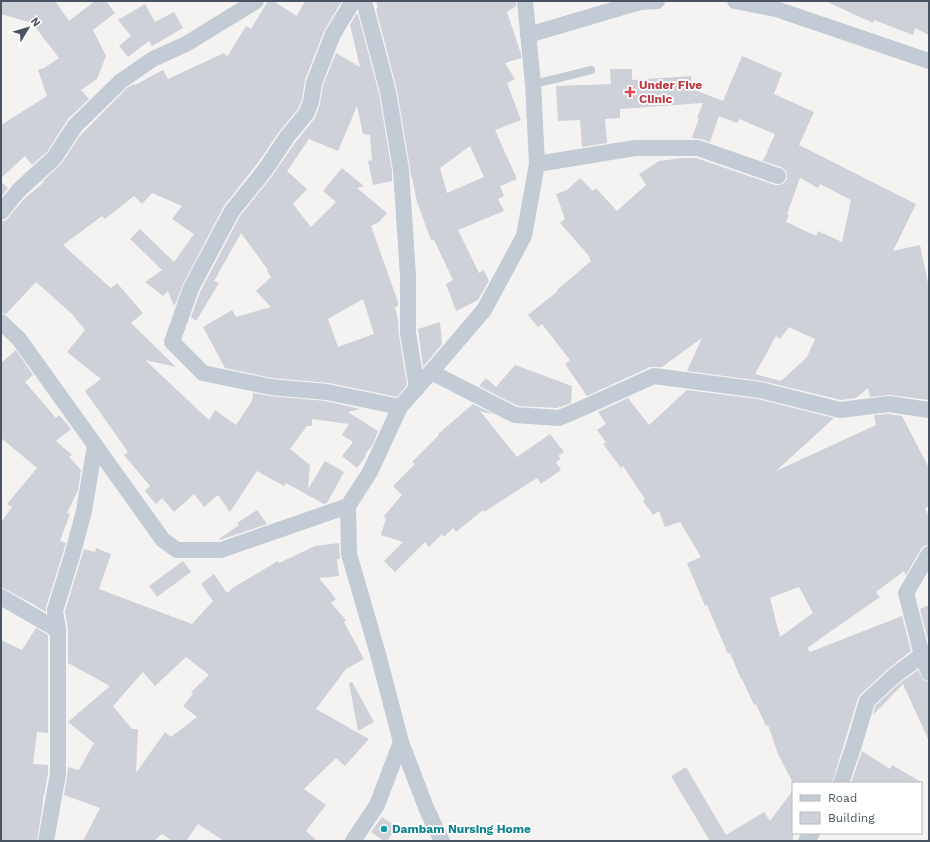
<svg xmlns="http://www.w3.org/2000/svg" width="930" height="842" font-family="'Work Sans',sans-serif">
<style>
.building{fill:#ced1d8;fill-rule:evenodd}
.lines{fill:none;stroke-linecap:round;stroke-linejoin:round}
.lane{stroke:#c3cbd4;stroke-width:8}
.street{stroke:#c3cbd4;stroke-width:16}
.health-dot{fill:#e0444e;stroke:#fff;stroke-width:1.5}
.culture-dot{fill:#0f9aa8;stroke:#fff;stroke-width:1.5}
.labels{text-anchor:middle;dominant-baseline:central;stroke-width:3.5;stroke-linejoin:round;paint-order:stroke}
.health-label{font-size:12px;font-weight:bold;fill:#be3a42;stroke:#fff;text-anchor:start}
.culture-label{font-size:12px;font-weight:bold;fill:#0d838f;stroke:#fff;text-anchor:start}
</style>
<rect width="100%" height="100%" fill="#f5f3f2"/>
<g class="building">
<path d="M1 1H55L69 21 95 1H106L115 13 93 30 106 56 97 79 81 90 89 99 68 119 47 152 32 165 25 156 1 178V125L47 96 38 70 44 68 59 58 32 23 1 14Z"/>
<path d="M268 1H273L297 16 305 1H342L324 31 305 80 302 99 298 109 279 132 257 164 224 206 183 284 175 305 173 304 168 291 163 296 145 282 162 270 130 239 140 229 174 262 194 234 172 219 182 206 152 193 142 204 134 196 105 219 102 216 63 245 111 288 117 283 143 313 131 323 176 367 145 360 209 420 215 410 236 425 252 401 253 393 270 396 326 401 360 409 348 412 378 431 373 444 365 455 366 456 357 468 342 456 353 442 342 435 349 424 312 419V426H307L290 449 310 465 308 489 325 461 344 472 327 503 324 504 286 483 284 486 257 471 230 512 218 495 204 507 194 494 174 512 162 498 156 504 145 491 150 486 124 455 128 452 85 391 101 379 67 352 85 330 72 314 36 282 6 314 1 313V221H5L8 218 23 200 44 182 43 181 62 163 79 137 127 88 134 84 135 85 163 70 168 79 224 53 227 57 246 26 251 29Z"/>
<path d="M376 1H516V6L507 12 521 54V58L505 63 515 79 507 83 521 120 495 130 517 179 500 186 504 196 498 199 504 211 458 230 479 273 484 270 489 281 478 300 456 311 446 284 453 280 434 240H431L417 202 412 177 411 178 410 168 397 90 376 9 378 8ZM470 146 484 177 447 193 440 168Z"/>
<path d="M825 1H929V35L915 28 913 35 874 20 873 23Z"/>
<path d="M145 4 155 22 174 12 183 28 152 46 149 41 128 57 119 46 131 36 118 20Z"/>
<path d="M356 14H358L379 94 392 171V181L373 185 368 161 372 160 370 135 363 134 357 106 338 151 309 139 287 171 307 189 293 204 311 227 336 202 323 191 342 168 364 186 357 188 387 213 379 222 371 226 398 302V306L395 307 398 320 399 335 407 385 397 397 329 383 272 378 225 368 203 327 232 310 236 317 271 307 256 291 271 277 267 271 268 270 241 233 214 281 219 283 196 321 191 317 200 292 240 216 272 176 295 143 315 118 320 104 323 85 336 53 360 67 350 25ZM363 299 374 334 338 347 328 319Z"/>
<path d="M742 56 782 73 774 94 814 112 799 145 916 204 893 251 920 245 929 288V400L890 395 870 397 868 388 856 398 841 400 762 381 687 371 702 338 662 367H650L587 396 565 364 570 360 542 324 538 327 528 315 558 291 557 290 591 261 589 258 590 257 560 223 565 219 556 194 567 190 580 178 593 191 596 188 617 211 646 185 639 174 659 161 682 158H696L775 185H779L784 183 787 179V174L785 170 781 167 763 161 775 134 739 119 737 123 719 116 710 142 701 139 692 138 699 118H697L703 103 620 109V118L605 119 607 143 582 147 580 120 558 121 556 86 611 84 610 69H632V80L691 76 692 89 723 101ZM800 178 818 188 820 184 849 199H848L851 200 842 242 818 231 816 236 786 222 789 215 787 214ZM789 327 815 339 807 357 781 381 755 374 776 336 780 339Z"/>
<path d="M1 182 8 188 1 197Z"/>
<path d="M440 322 442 344 423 367 418 329Z"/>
<path d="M16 350 33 375 25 382 56 418 59 415 71 429 56 441 72 455 69 457 81 470 78 490 67 513 70 514 60 541 66 543 46 607V612L34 605H35L1 587V522L12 507 7 504 37 468 1 438V363Z"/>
<path d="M515 365 572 386 571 403 557 408 518 406 479 386 486 378 496 387Z"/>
<path d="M687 390 758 399 834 418 776 471 876 425 874 415 889 414 902 416 929 468V506L925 508 929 517V545L924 546 921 549 906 575 904 571 876 592 880 597 807 648 810 652 902 616 911 651 888 669 861 694 858 698 832 783H793L778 754 768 725 766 726 756 704 754 705 742 679H741L730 653 728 654 707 605 705 606 687 563 701 557 680 522 665 527 659 511 653 515 643 501 645 499 623 466 621 468 603 444 606 442 597 430 606 424 598 412 628 398 649 425ZM799 587 813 613 780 637 770 598Z"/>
<path d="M473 404 495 415 480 411 517 457 550 434 564 452 558 456 561 459 556 462 561 470 541 484 537 478 484 512 483 510 456 532 453 528 444 537 442 534 429 547 425 542 395 572 384 561 403 542 381 535 386 518 384 516 402 495 393 486 415 464 412 462 439 435 438 434Z"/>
<path d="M257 510 267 524 220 540 219 539 239 525 237 523Z"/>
<path d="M339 543 340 559H337L339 576 319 578 336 599 331 603 346 620 344 622 364 659 346 669 316 709 369 739 345 766 336 758 304 789 326 805 306 831 317 841H224L198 824 186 841H172L162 834 154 841H83L100 808 64 795 67 776 68 767 79 770 94 743 68 722 110 686 68 663V630L65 611 84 549 95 552 96 548 111 554 99 589 192 624 213 601 201 584 214 574 227 593 234 587 278 561 279 563 315 546ZM186 657 209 675 191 692 193 694 183 706 197 717 171 737 165 732 136 773 138 729H132L113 706 143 672 155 686Z"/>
<path d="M183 561 191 572 157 597 149 586Z"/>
<path d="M929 605V644L920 609Z"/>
<path d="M36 628 48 635V733L37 732 33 764 48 765V773L44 796H43V803L37 841H1V640L22 650Z"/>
<path d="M918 670 923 680 929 682V741L903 684 873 715 875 706 900 683Z"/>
<path d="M352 682 374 722 358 731 349 683Z"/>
<path d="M862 751 890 769 892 765 923 783H851Z"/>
<path d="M686 767 726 835 764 812 770 821 793 790V841H710L671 776Z"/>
<path d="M382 817 397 827 387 841H384L371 832Z"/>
</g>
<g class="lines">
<path class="lane" d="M533 84 555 79 591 70"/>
<g class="street">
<path d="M353 1 333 34 314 83 311 102 306 114 287 137 265 170 232 211 191 288 172 342 203 373 271 387 327 392 400 407"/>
<path d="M364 1 388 92 401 170 408 276V333L417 388"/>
<path d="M735 1 776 9 929 61"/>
<path d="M528 35 640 2 657 1"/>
<path d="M537 164 635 148H698L778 176"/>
<path d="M1 212 19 190 54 158 75 126 121 81 153 59 186 44 256 1"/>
<path d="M1 322 19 339 163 540 177 550H221L348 506"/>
<path d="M431 372 515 415 559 418 585 407 654 376 760 390 840 410 889 404 929 410"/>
<path d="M929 554 906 593 922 655 929 673"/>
<path d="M1 597 58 630"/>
<path d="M841 783 854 745 867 701 894 676 922 655"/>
<path d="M46 841 58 774V630L55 610 72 556 84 511 95 445"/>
<path d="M353 841 377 805 401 742"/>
<path d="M442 841 427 810 401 742 378 654 349 554 348 506 370 472 400 407 431 372 484 310 524 236 537 164 535 123 533 84 525 1"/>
<path d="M806 841 812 833"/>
</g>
</g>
<path class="health-dot" d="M628 86h4v4h4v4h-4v4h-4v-4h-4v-4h4z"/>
<circle class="culture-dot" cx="384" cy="829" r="4"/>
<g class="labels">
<g class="health-label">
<text x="639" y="85">Under Five<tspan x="639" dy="14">Clinic</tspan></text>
</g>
<g class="culture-label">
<text x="392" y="829">Dambam Nursing Home</text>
</g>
</g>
<rect width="930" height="842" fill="none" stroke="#495361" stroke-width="4"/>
<rect x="792" y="782" width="130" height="52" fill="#ffffff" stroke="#b6bac0"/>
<rect x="800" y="795" width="20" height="6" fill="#c3cbd4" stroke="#b6bac0"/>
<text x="828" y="802" font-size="12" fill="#495361">Road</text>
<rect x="800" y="812" width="20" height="12" fill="#ced1d8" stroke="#b6bac0"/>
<text x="828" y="822" font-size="12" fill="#495361">Building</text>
<g transform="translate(28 28) rotate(52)" stroke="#ffffff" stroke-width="3" paint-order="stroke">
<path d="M0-3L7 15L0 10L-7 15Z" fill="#495361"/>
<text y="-6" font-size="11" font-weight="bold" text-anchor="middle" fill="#495361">N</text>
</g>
</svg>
